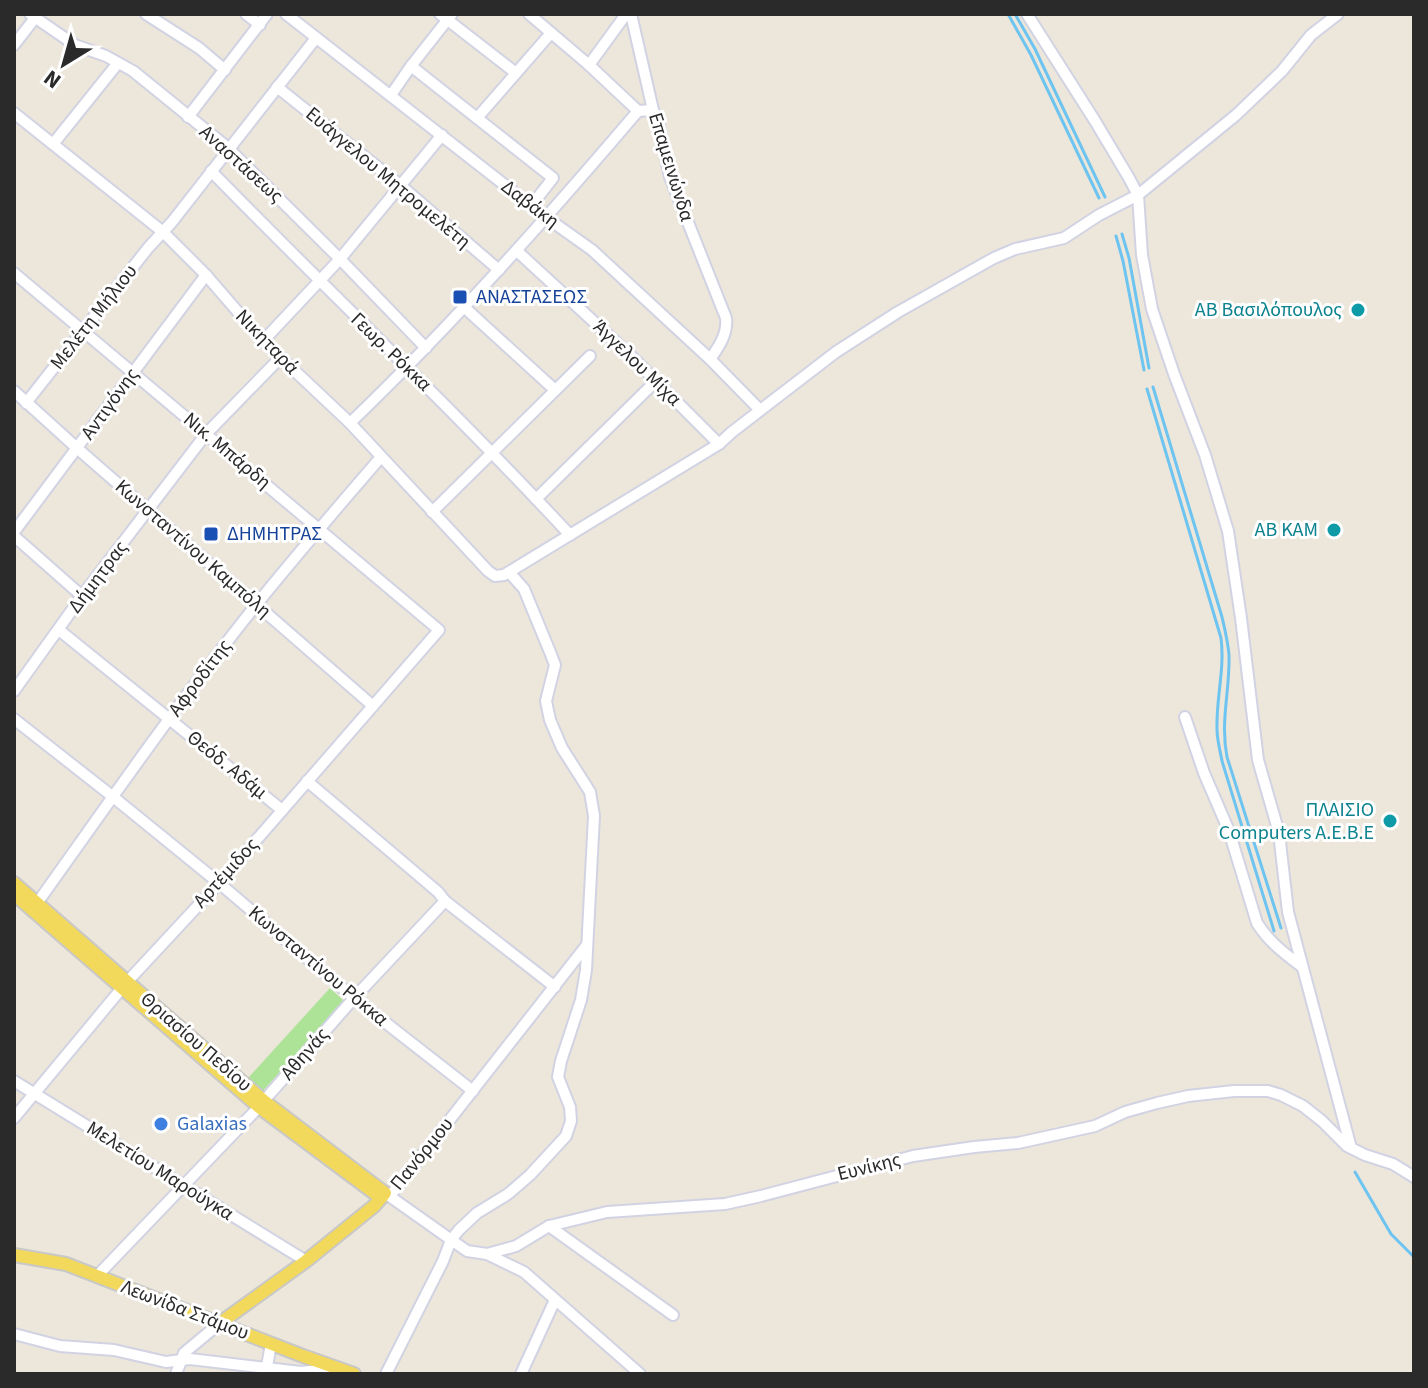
<svg xmlns="http://www.w3.org/2000/svg" width="1428" height="1388" font-family="'Source Sans 3',sans-serif">
<style>
.green{fill:#ace397}
.lines{fill:none;stroke-linecap:round;stroke-linejoin:round}
.stream{stroke:#6dc4f0;stroke-width:3}
.minor-casing{stroke:#d1d3e3;stroke-width:14}
.major-casing{stroke:#c8c8c8;stroke-width:16}
.minor{stroke:#fff;stroke-width:10}
.major{stroke:#f2d85b;stroke-width:12}
.transit-dot{fill:#1a4fb4;stroke:#fff;stroke-width:3}
.culture-dot{fill:#0f9aa8;stroke:#fff;stroke-width:3}
.shop-dot{fill:#3f7fe0;stroke:#fff;stroke-width:3}
.labels{text-anchor:middle;dominant-baseline:central;stroke-width:6;stroke-linejoin:round;paint-order:stroke}
.street-label{font-size:20px;fill:#2a2a2a;stroke:#fff}
.transit-label{font-size:20px;fill:#164399;stroke:#fff;text-anchor:start}
.culture-label{font-size:20px;fill:#0d838f;stroke:#fff;text-anchor:end}
.shop-label{font-size:20px;fill:#366cbe;stroke:#fff;text-anchor:start}
</style>
<rect width="100%" height="100%" fill="#ece6db"/>
<path class="green" d="M330 988 344 1001 262 1092 248 1078Z"/>
<g class="lines">
<g class="stream">
<path d="M1008 14 1031 55 1099 198"/>
<path d="M1015 14 1035 49 1105 197"/>
<path d="M1122 234 1129 258 1149 368"/>
<path d="M1116 236 1123 261 1144 370"/>
<path d="M1153 387 1222 617C1225 630 1228 642 1229 655 1230 691 1220 721 1227 757L1281 928"/>
<path d="M1147 389 1221 638C1225 669 1216 698 1217 729 1217 740 1220 750 1222 761L1274 931"/>
<path d="M1355 1172 1391 1234 1414 1257"/>
</g>
<g class="minor-casing">
<g id="minor">
<path d="M30 14 75 45 106 56 133 71 228 148 340 259 426 348"/>
<path d="M146 14 199 48 225 70"/>
<path d="M246 14 260 25"/>
<path d="M286 14 547 218 592 250 710 359 760 410"/>
<path d="M440 14 516 73"/>
<path d="M529 14 589 65 638 111"/>
<path d="M631 14 653 110 658 121 670 177 726 318C728 333 719 347 710 359"/>
<path d="M1027 14 1095 121 1129 178 1138 195 1142 255 1152 309 1174 374 1205 455 1228 531 1241 618 1258 760 1279 833 1288 912 1351 1148"/>
<path d="M14 45 35 18"/>
<path d="M589 65 624 17"/>
<path d="M411 66 553 178 531 206"/>
<path d="M277 87 400 185 499 270"/>
<path d="M391 95 411 66 452 14"/>
<path d="M14 113 163 232 206 275 263 341 350 423 488 571 495 576 504 575 719 444 732 432 836 352 898 312 994 258 1015 249 1064 238 1099 215 1138 195 1236 115 1282 71 1311 35 1338 14"/>
<path d="M188 117 267 14"/>
<path d="M477 118 551 33"/>
<path d="M53 144 118 63"/>
<path d="M211 171C330 293 454 410 570 535"/>
<path d="M517 251 631 356 719 444"/>
<path d="M14 273 439 630 219 883 127 982 14 1118"/>
<path d="M464 307 555 390"/>
<path d="M263 341 340 259 442 135"/>
<path d="M14 391 78 449 373 706"/>
<path d="M26 403 148 248 172 222 316 38"/>
<path d="M350 423C452 325 546 219 638 111L653 110"/>
<path d="M536 499 656 381"/>
<path d="M432 512 590 356"/>
<path d="M14 532 206 275"/>
<path d="M14 536 82 596"/>
<path d="M59 630 282 810"/>
<path d="M14 691 82 596 206 434 281 357"/>
<path d="M1185 717 1204 773 1229 831 1257 923C1269 942 1284 953 1301 966"/>
<path d="M14 719 112 796 219 883 354 998 473 1091"/>
<path d="M307 781 411 869 438 892 445 901 555 987"/>
<path d="M33 909C100 815 166 720 237 629 283 570 332 514 381 457"/>
<path d="M14 1081 306 1261"/>
<path d="M385 1193 467 1251 487 1254 516 1246 549 1226 574 1220 607 1212 725 1204 761 1196 913 1156 974 1147 1018 1143 1095 1126 1125 1112 1157 1103 1188 1096 1234 1091H1268L1281 1095 1303 1106 1322 1121 1347 1146 1365 1155 1393 1164 1414 1177"/>
<path d="M390 1196 586 946"/>
<path d="M549 1226 673 1315"/>
<path d="M487 1254 524 1272 640 1374"/>
<path d="M97 1276 255 1111 354 998 445 901"/>
<path d="M14 1334 60 1346 114 1350 166 1362 190 1359 301 1372 335 1368"/>
<path d="M266 1372 271 1344"/>
<path d="M176 1374 184 1353 220 1323"/>
<path d="M386 1374 443 1261 451 1240 459 1230 477 1213 508 1194 530 1175 566 1136 571 1121 570 1107 558 1077 561 1061 581 1000 586 970 594 816 590 792 562 748 550 720 546 701 555 665 550 652 524 589 509 572"/>
<path d="M521 1374 555 1300"/>
</g>
</g>
<g class="major-casing">
<g id="major">
<path d="M14 883 264 1101 385 1193 374 1206 306 1261 220 1323"/>
<path d="M14 894 259 1107 381 1198"/>
<path d="M14 1255 66 1264 303 1356 354 1374"/>
</g>
</g>
<use href="#minor" class="minor"/>
<use href="#major" class="major"/>
</g>
<g class="transit-dot">
<rect x="452" y="289" width="16" height="16" rx="4"/>
<rect x="203" y="526" width="16" height="16" rx="4"/>
</g>
<g class="culture-dot">
<circle cx="1358" cy="310" r="8"/>
<circle cx="1334" cy="530" r="8"/>
<circle cx="1390" cy="821" r="8"/>
</g>
<circle class="shop-dot" cx="161" cy="1124" r="8"/>
<g class="labels">
<g class="street-label">
<text transform="translate(241 164) rotate(42)">Αναστάσεως</text>
<text transform="translate(671 167) rotate(73)">Επαμεινώνδα</text>
<text transform="translate(388 178) rotate(40)">Ευάγγελου Μητρομελέτη</text>
<text transform="translate(530 204) rotate(37)">Δαβάκη</text>
<text transform="translate(94 317) rotate(-52)">Μελέτη Μήλιου</text>
<text transform="translate(267 342) rotate(46)">Νικηταρά</text>
<text transform="translate(391 352) rotate(44)">Γεωρ. Ρόκκα</text>
<text transform="translate(637 363) rotate(44)">Άγγελου Μίχα</text>
<text transform="translate(110 404) rotate(-54)">Αντιγόνης</text>
<text transform="translate(227 451) rotate(40)">Νικ. Μπάρδη</text>
<text transform="translate(193 549) rotate(41)">Κωνσταντίνου Καμπόλη</text>
<text transform="translate(98 577) rotate(-53)">Δήμητρας</text>
<text transform="translate(200 678) rotate(-53)">Αφροδίτης</text>
<text transform="translate(227 765) rotate(39)">Θεόδ. Αδάμ</text>
<text transform="translate(226 873) rotate(-48)">Αρτέμιδος</text>
<text transform="translate(318 966) rotate(40)">Κωνσταντίνου Ρόκκα</text>
<text transform="translate(196 1042) rotate(41)">Θριασίου Πεδίου</text>
<text transform="translate(305 1054) rotate(-49)">Αθηνάς</text>
<text transform="translate(422 1154) rotate(-51)">Πανόρμου</text>
<text transform="translate(869 1167) rotate(-14)">Ευνίκης</text>
<text transform="translate(160 1171) rotate(32)">Μελετίου Μαρούγκα</text>
<text transform="translate(185 1310) rotate(21)">Λεωνίδα Στάμου</text>
</g>
<g class="transit-label">
<text x="476" y="297">ΑΝΑΣΤΑΣΕΩΣ</text>
<text x="227" y="534">ΔΗΜΗΤΡΑΣ</text>
</g>
<g class="culture-label">
<text x="1342" y="310">ΑΒ Βασιλόπουλος</text>
<text x="1318" y="530">ΑΒ ΚΑΜ</text>
<text x="1374" y="810">ΠΛΑΙΣΙΟ<tspan x="1374" dy="23">Computers Α.Ε.Β.Ε</tspan></text>
</g>
<g class="shop-label">
<text x="177" y="1124">Galaxias</text>
</g>
</g>
<rect width="1428" height="1388" fill="none" stroke="#2a2a2a" stroke-width="32"/>
<g transform="translate(64 64) rotate(217)" stroke="#ffffff" stroke-width="6" paint-order="stroke">
<path d="M0-6L14 30L0 20L-14 30Z" fill="#2a2a2a"/>
<text y="-12" font-size="22" font-weight="bold" text-anchor="middle" fill="#2a2a2a">N</text>
</g>
</svg>
